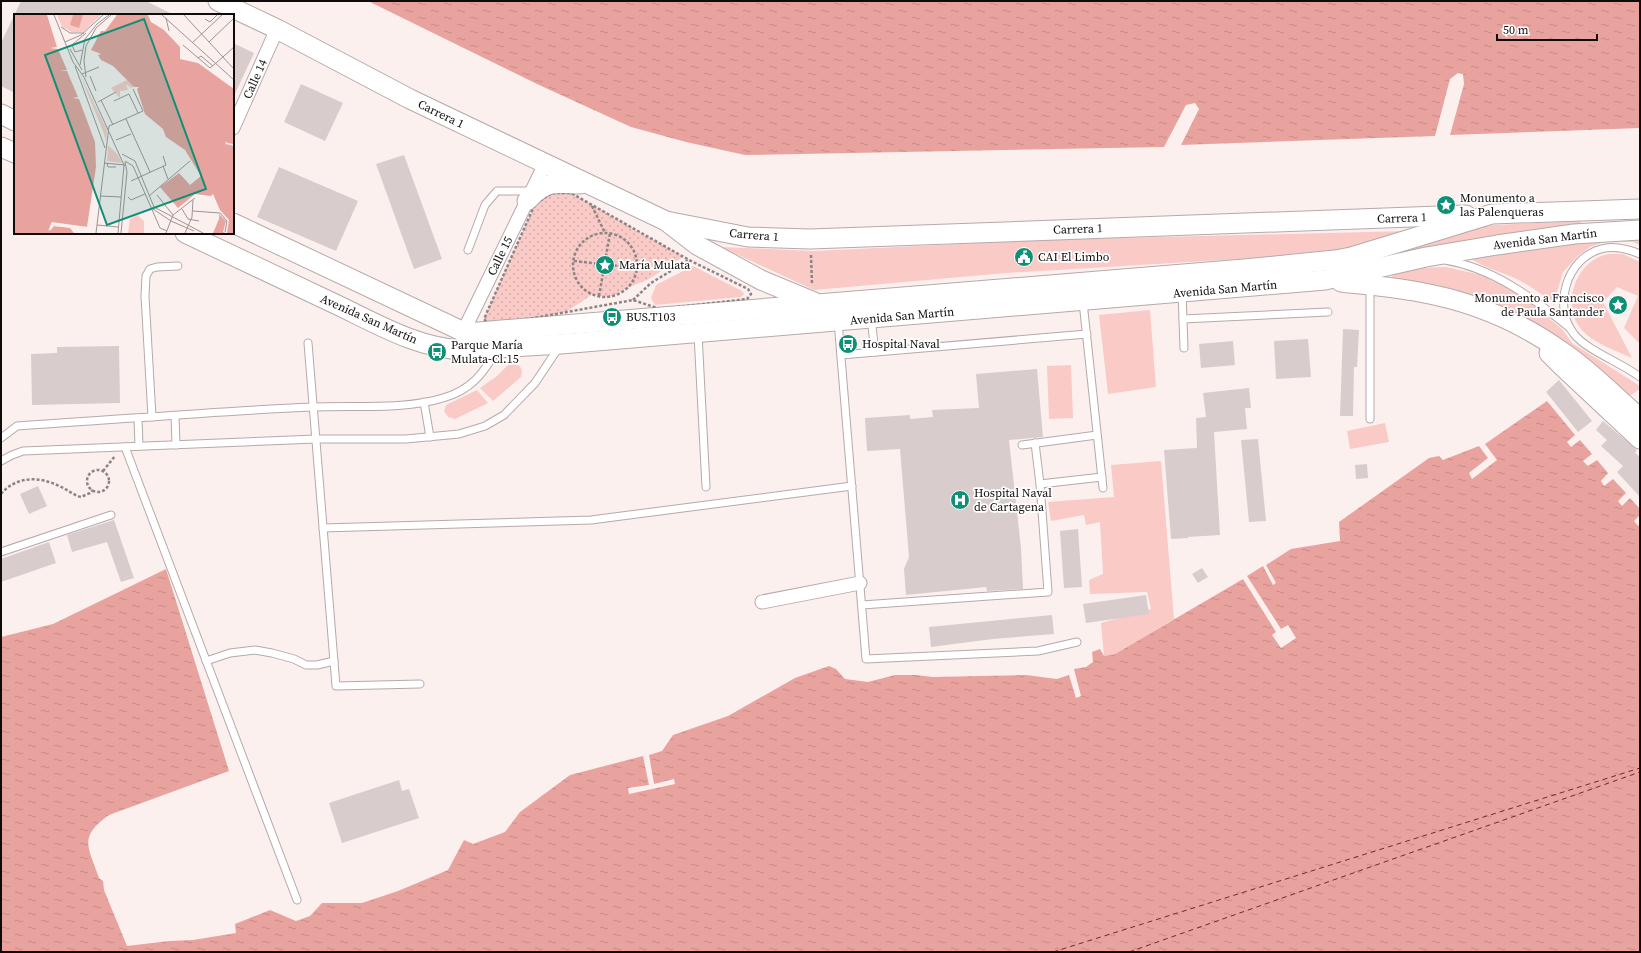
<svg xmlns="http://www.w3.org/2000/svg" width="1641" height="953" font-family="'Source Serif 4',serif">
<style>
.grass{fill:#f9cac6}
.park{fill:url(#park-dots)}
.water{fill:url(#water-ripples)}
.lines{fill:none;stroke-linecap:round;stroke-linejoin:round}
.ferry{stroke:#772626;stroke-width:1;stroke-dasharray:5 4;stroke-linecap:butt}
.building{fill:#d8cdcc}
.lane-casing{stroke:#b5aaa9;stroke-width:9}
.street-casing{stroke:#b5aaa9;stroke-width:15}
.secondary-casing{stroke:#b5aaa9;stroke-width:21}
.path{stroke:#8d8585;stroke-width:2.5;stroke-dasharray:3 2;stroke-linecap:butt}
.lane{stroke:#fff;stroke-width:7}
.street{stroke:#fff;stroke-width:13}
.secondary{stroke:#fff;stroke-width:19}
.labels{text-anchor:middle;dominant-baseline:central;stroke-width:3.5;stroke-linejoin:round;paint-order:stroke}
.street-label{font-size:12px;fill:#0f0b0b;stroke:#fff}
.poi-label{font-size:12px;fill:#0f0b0b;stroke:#fff;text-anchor:start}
.inset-river{fill:none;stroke:#e9a39e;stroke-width:2}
.inset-road{fill:none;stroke:#9d9494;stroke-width:1}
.view{fill:#0f8f76;fill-opacity:0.15;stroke:#0f8f76;stroke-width:2}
.inset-edge{fill:none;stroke:#0f0b0b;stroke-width:2}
</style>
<defs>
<pattern id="park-dots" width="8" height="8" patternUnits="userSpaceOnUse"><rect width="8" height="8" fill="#f9cac6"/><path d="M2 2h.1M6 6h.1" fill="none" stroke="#d4aca9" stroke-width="1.8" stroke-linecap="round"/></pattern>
<pattern id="water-ripples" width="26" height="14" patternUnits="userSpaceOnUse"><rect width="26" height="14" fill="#e9a39e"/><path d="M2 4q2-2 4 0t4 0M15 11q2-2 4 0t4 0" fill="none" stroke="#c78b87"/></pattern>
</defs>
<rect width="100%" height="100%" fill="#fcf0ef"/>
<g class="grass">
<path d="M1581 221 1579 226 1376 259 1476 226Z"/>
<path d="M1408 231 1336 253 1006 273 814 290 721 247 814 251 1042 240Z"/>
<path d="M1610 237H1640V245L1633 242 1607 241 1590 247 1578 256 1563 272 1557 292 1556 303 1554 305C1542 294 1527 283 1512 277 1498 271 1484 267 1471 259Z"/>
<path d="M1608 254H1623L1640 262V344L1624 328 1638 296 1617 287 1603 302 1632 358C1616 351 1599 345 1586 334 1562 314 1570 272 1597 258 1600 256 1605 255 1608 254Z"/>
<path d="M693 266 742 291 744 294 741 297 655 305 651 298 656 285Z"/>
<path d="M1446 267 1477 274 1512 289 1533 305 1563 330 1572 343 1640 386V389L1627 398 1533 323 1507 308 1468 295 1387 281 1398 271 1413 268Z"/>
<path d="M1150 310 1156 387 1108 394 1099 315Z"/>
<path d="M510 363H514L520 366 522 371 521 377 493 401 480 388 497 376Z"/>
<path d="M1071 365 1073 418 1049 419 1047 366Z"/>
<path d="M477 390 488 403 455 419 448 417 444 411 446 405Z"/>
<path d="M1385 423 1389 442 1350 449 1347 431Z"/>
<path d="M1161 461 1174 619 1115 654 1104 656 1101 623 1151 609 1147 592 1090 594 1089 580 1103 574 1100 522 1086 525 1084 515 1051 521 1048 502 1114 497 1111 465Z"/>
</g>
<path class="park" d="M552 193H571L683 257 649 279 627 288 615 295 607 297 593 294 566 312 490 326 484 319 535 204Z"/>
<g class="water">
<path d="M368 1H1640V128L1450 135 1464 84 1463 74 1458 73 1450 79 1435 136 1181 145 1199 109 1195 103 1186 105 1164 147 745 155 686 142 631 127 537 84Z"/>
<path d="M1547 401 1575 435 1567 442 1571 447 1580 440 1592 454 1583 461 1588 466 1597 460 1608 473 1601 481 1604 486 1613 479 1626 493 1618 501 1622 506 1630 498 1640 509V515L1634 521 1638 526 1640 524V952H1V637L53 624 166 569 229 771 109 815C78 837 88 846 99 878L103 881 104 890 127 946 169 941 193 940 236 933 235 924 270 910 296 921 310 916 322 903H362L398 891 448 870 464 840 473 844 505 832 520 812 570 775 643 756 649 785 628 788 629 794 675 784 674 779 654 784 649 755 662 751 673 735 728 716 795 678 829 666 836 669 845 679 868 682 895 675H916L933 677 1026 675 1057 679 1069 675 1076 698 1081 696 1074 669 1086 667 1093 662 1092 652 1100 649 1104 656 1115 654 1243 579 1276 632 1272 635 1281 648 1296 638 1288 625 1281 629 1247 576 1263 566 1273 585 1276 583 1266 565 1291 549 1340 541 1339 522 1429 458 1439 456 1443 460 1479 446 1488 458 1469 473 1472 479 1497 460 1485 444Z"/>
</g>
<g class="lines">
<g class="ferry">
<path d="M1053 952 1640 768"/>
<path d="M1129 952 1640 772"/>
</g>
</g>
<g class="building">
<path d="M21 1H146L174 15H15V93L1 86V43Z"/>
<path d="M233 43 254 53 233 98Z"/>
<path d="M301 84 343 103 325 141 284 122Z"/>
<path d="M404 155 442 259 414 269 376 164Z"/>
<path d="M279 167 358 201 336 251 257 217Z"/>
<path d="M1343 329 1359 330 1357 367H1354L1353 416H1340Z"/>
<path d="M1308 339 1311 377 1276 379 1274 341Z"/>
<path d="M1233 341 1235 365 1201 368 1199 344Z"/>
<path d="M119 346 120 403 32 405 31 354 57 353V347Z"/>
<path d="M1037 369 1043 437 1009 440 1021 548 1023 589 987 591 986 587 906 595 904 569 909 557 900 449 867 451 865 418 910 415V419L933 417 932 410 979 408 976 374Z"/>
<path d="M1559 380 1592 421 1578 432 1546 392Z"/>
<path d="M1249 388 1251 408H1245L1247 429 1214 432 1220 535 1188 537V538L1171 539 1164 450 1197 448 1196 418 1206 417 1203 393Z"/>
<path d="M1603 421 1637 450 1635 453 1640 457V497L1617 472 1623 466 1601 446 1607 440 1596 430Z"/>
<path d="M1258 439 1266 521 1249 522 1241 440Z"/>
<path d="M1367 464 1368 478 1356 479 1355 465Z"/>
<path d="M38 486 47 506 29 514 20 494Z"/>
<path d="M114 520 134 578 121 582 107 542 72 552 67 535Z"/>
<path d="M1078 529 1082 587 1064 588 1060 531Z"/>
<path d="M49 542 56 563 1 582V559Z"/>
<path d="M1202 568 1208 577 1198 583 1192 574Z"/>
<path d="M1146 595 1149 614 1086 623 1083 604Z"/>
<path d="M1052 615 1054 634 993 639 931 647 929 627Z"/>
<path d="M399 780 402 791 409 789 419 818 342 843 329 803Z"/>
</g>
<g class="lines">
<g class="lane-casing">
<g id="lane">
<path d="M468 250 485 205 497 191H531"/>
<path d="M1640 254C1628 249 1615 245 1601 249 1567 258 1552 306 1574 334 1586 350 1622 363 1640 377"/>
<path d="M1445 260C1493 268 1533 298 1570 328"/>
<path d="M1182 292 1184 348"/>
<path d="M1083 302 1103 488"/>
<path d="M871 318 875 352"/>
<path d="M1183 319 1328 312"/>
<path d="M838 321 866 659 1038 651 1077 642"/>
<path d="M698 334 706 487"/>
<path d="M308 343 336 686 420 684"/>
<path d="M841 355 1087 334"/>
<path d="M424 402 430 437"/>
<path d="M175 416 176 445"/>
<path d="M152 417 145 296 146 276 150 269 157 267 178 266"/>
<path d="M138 418 139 446"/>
<path d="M1370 419V286"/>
<path d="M1 438 17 426C116 420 214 411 313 407 352 405 405 410 443 398 471 390 483 374 497 350"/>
<path d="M1022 445 1097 435"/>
<path d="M125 447 297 900"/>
<path d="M1 461 12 455 23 451 316 439H406L459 434 485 426 504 415 535 383 559 347"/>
<path d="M1040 484 1102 477"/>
<path d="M323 528 591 520 852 486"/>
<path d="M1 552 111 515"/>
<path d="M862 605 1048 592 1040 484 1035 443"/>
<path d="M206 661 230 653 255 650 272 653 294 659 306 665H317L334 661"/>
</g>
</g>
<g class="street-casing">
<g id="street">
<path d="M233 128 277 29"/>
<path d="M463 340 468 322 545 164"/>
<path d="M762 602 860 583"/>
</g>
</g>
<g class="secondary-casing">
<g id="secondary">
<path d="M218 1 277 29 410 99 666 221 697 245 761 280 814 302"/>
<path d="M1 114 15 121"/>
<path d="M1 147 15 153"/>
<path d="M527 201C546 180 554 183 580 184"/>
<path d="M666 221 748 237 810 239 1466 215"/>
<path d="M233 223 466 333 1244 269 1335 260 1351 257 1492 214 1640 209"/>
<path d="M185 233C233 256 282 279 331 302 372 321 417 349 464 350L561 344 1325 280 1426 257 1497 245 1574 234 1640 230"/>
<path d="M1341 282C1367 285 1393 287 1419 292 1470 301 1519 321 1561 351 1590 370 1614 396 1640 418"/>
<path d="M1549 353 1562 366 1640 439"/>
</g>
</g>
<g class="path">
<path d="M552 193H571L689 260 748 289 751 294 747 299 660 309 633 300 490 326 484 319 535 204Z"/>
<path d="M592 206 605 233"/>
<circle cx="605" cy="265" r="32"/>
<path d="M811 255 812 284"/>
<path d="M574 261 637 268"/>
<path d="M599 296 610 233"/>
<path d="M633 300 651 283 689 260"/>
<circle cx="98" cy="481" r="11"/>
<path d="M103 471 115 456"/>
<path d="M1 494C16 476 39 476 59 486 67 489 73 495 81 497L90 493 93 490"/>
</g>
<use href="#lane" class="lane"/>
<use href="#street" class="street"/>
<use href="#secondary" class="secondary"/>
</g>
<defs>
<g id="sight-disc" transform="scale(1)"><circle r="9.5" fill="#0f8f76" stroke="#fff"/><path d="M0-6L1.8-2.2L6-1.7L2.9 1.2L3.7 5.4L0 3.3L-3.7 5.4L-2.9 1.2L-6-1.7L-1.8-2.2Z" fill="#fff"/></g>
<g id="civic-disc" transform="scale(1)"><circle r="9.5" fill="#0f8f76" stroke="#fff"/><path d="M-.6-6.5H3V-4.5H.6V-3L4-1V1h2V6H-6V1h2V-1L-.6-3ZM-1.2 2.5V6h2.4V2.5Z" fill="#fff"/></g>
<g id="bus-disc" transform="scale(1)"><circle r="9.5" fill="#0f8f76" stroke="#fff"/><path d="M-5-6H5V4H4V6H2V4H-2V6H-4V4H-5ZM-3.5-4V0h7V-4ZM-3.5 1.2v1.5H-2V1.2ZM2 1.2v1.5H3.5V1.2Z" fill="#fff"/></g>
<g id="hospital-disc" transform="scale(1)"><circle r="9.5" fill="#0f8f76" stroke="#fff"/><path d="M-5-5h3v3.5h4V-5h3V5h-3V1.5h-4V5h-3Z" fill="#fff"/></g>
</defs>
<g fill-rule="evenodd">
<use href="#sight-disc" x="1446" y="205"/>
<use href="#civic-disc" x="1024" y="257"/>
<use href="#sight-disc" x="605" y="265"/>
<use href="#sight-disc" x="1618" y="305"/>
<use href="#bus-disc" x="612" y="317"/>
<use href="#bus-disc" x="848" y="344"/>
<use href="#bus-disc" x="437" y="352"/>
<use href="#hospital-disc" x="960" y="500"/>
</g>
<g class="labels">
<g class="street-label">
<text transform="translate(255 79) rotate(-66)">Calle 14</text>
<text transform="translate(441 114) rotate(26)">Carrera 1</text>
<text transform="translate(1402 218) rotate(-2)">Carrera 1</text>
<text transform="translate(1078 229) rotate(-2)">Carrera 1</text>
<text transform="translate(754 235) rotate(5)">Carrera 1</text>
<text transform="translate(1545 239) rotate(-7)">Avenida San Martín</text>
<text transform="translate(500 256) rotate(-64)">Calle 15</text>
<text transform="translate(1225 289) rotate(-5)">Avenida San Martín</text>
<text transform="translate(902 316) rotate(-5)">Avenida San Martín</text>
<text transform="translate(369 319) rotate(24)">Avenida San Martín</text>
</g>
<g class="poi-label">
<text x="1460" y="198">Monumento a<tspan x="1460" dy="14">las Palenqueras</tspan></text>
<text x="1038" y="257">CAI El Limbo</text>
<text x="619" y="265">María Mulata</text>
<text x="1604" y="298" text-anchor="end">Monumento a Francisco<tspan x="1604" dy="14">de Paula Santander</tspan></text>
<text x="626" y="317">BUS.T103</text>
<text x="862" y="344">Hospital Naval</text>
<text x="451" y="345">Parque María<tspan x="451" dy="14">Mulata-Cl.15</tspan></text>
<text x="974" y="493">Hospital Naval<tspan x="974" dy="14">de Cartagena</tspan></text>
</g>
</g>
<g transform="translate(14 14)">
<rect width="220" height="220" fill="#fcf0ef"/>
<path d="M64 56 93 116 92 127 89 117ZM113 66 120 72 117 74 112 70 114 76 106 77V84L97 74ZM123 201 130 207V219H114L116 205Z" fill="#f9cac6"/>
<path d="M43 1H87L69 18H58L48 13ZM94 131 104 141 108 149 93 147Z" fill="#f9cac6"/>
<path d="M0 1H33L43 33 36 34 44 35 53 56 46 57H53L64 83 59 84 65 85 81 128 82 153 73 213 37 209 36 217 40 212 56 214 60 219H0ZM59 1H69L65 14 56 11ZM103 1H134L137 8 150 16 166 33V45L184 49 220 75V130L213 129 212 127 211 136 212 130 220 132V219H213L215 206 206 196 199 180 197 182 181 180 164 194 146 173 165 159 176 171 187 162 171 136 152 123 149 115 131 100 123 75 125 73H120L99 52 87 46 84 41 87 40 77 36 87 17H91ZM205 200 212 207 209 218 212 219H199L205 205Z" fill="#e9a39e"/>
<path d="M38 208 73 213V215L40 212 34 217Z" fill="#fcf0ef"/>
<path class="inset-river" d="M103 1 220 154M116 17 220 144"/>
<path class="inset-road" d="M40 1 59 48 70 63 110 151 104 219M148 1 220 66M170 1 220 55M152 4 155 17M191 5 196 8 203 1M47 13 56 19H70M51 28 67 21 89 1M195 28 220 4M178 29 208 1M169 31 196 54 201 50M56 35 68 56M68 36 61 38 58 31 72 19M184 44 187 42 199 52M201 50 220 33M66 51 71 25 83 10 95 1M61 52 91 134M68 60 85 53M76 62 82 77M72 63 70 47 72 32 82 14 97 1M87 86 99 111M100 87 115 80 124 99M84 88 102 78M112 105 136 158M102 126 117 120M108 140 121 147 140 193 189 219M111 147 119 152 146 214 153 217M90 149 111 151M93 149 94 153H102M149 152 154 165M117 167 152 151 149 142M143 181 159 201M86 182 107 183M135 182 176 147M114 183 117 186 131 180M139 195 157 207 180 217M168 195 174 205 185 207M179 197 206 199 213 207 211 218M83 211 104 213M82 219 95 112 129 97 119 75M107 219 113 158 111 148M152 219 159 201 181 184M171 219 178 203 179 186"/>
<path class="view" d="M130 5 192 175 93 211 31 41Z"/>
<rect width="220" height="220" class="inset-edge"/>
</g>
<rect width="1641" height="953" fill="none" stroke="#0f0b0b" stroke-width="4"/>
<path d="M1497 34v6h100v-6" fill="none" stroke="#0f0b0b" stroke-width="2"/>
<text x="1503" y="34" font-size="12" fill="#0f0b0b" stroke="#ffffff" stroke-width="3" paint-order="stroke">50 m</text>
</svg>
